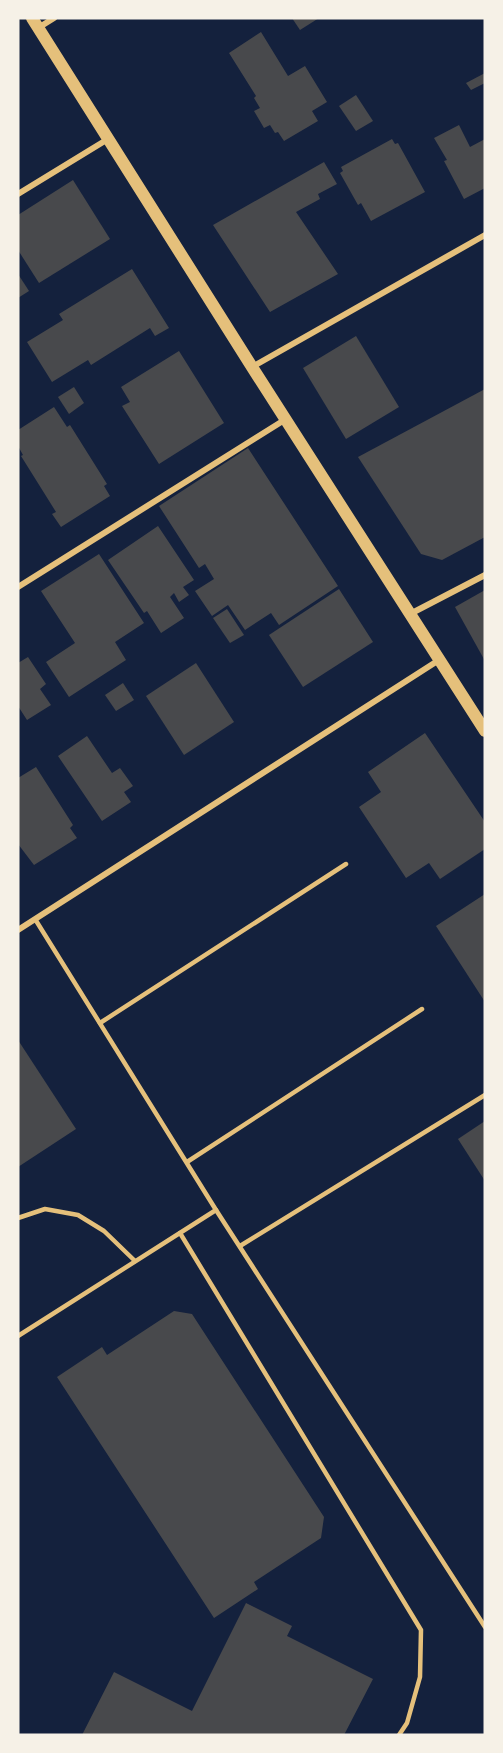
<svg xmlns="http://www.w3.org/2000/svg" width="503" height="1753" font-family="'Fira Sans Condensed',sans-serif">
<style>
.building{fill:#48494c}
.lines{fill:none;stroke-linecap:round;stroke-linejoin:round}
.service{stroke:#e5c07b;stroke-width:4.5}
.minor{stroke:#e5c07b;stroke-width:6}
.secondary{stroke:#e5c07b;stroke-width:12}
</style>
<rect width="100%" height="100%" fill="#14213d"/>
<g class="building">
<path d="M292 18H319L300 30Z"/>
<path d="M261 32 288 76 305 66 327 102 312 111 318 121 284 141 278 132 275 133 270 125 264 128 254 111 260 108 254 98 256 96 229 53Z"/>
<path d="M485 73V83L471 90 466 83Z"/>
<path d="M356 95 373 121 356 131 339 106Z"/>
<path d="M459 125 470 147 485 139V188L464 199 444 161 447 160 434 138Z"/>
<path d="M392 139 395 144 398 143 425 192 371 221 361 203 358 205 340 173 343 171 341 167Z"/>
<path d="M324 162 337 184 318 194 320 199 296 212 338 274 270 312 213 225Z"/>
<path d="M73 180 110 239 39 283 18 250V215Z"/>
<path d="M132 269 169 328 155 336 150 328 91 365 88 360 52 382 27 342 63 320 59 314Z"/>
<path d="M18 274 29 291 18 298Z"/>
<path d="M356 336 399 407 346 439 303 368Z"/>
<path d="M179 351 224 423 159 464 122 406 130 402 121 387Z"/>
<path d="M74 387 84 403 69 414 58 397Z"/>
<path d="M485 389V537L442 560 421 554 358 457Z"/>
<path d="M54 407 67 427 70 425 107 484 104 486 110 496 61 527 52 514 56 512 21 456 23 455 18 446V430Z"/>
<path d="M248 448 338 586 279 625 271 613 245 630 228 605 212 616 195 591 214 579 205 564 199 568 159 506Z"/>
<path d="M158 526 194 580 183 587 189 595 179 602 174 593 170 597 184 618 161 633 147 611 144 613 108 560Z"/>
<path d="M99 554 144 623 115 642 126 660 69 697 46 662 75 643 41 591Z"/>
<path d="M339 589 373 642 303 687 269 635Z"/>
<path d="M485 590V661L455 607Z"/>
<path d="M227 609 244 635 230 643 213 618Z"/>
<path d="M28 657 46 684 40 689 51 705 27 720 18 706V663Z"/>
<path d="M196 663 234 722 184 755 146 696Z"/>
<path d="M123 683 134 700 116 711 105 695Z"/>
<path d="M425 733 485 822V849L440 879 429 863 406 878 359 807 381 792 368 772Z"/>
<path d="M87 736 112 773 120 768 133 786 124 792 131 802 102 821 58 756Z"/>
<path d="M36 767 73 825 70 828 77 838 34 865 18 844V778Z"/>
<path d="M485 894V1002L436 926Z"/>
<path d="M18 1040 76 1129 18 1167Z"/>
<path d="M485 1121V1181L458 1139Z"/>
<path d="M174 1311 192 1314 324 1517 321 1538 254 1582 258 1589 214 1618 57 1377 102 1347 107 1355Z"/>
<path d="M246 1603 292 1626 287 1636 373 1679 344 1735H82L114 1672 192 1711Z"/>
</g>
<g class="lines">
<g class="service">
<path d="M35 919 216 1210 485 1627"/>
<path d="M100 1023 346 864"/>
<path d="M187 1162 422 1009"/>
<path d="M18 1218 45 1209 78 1215 104 1231 135 1261"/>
<path d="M180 1233 421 1630 420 1677 407 1723 399 1735"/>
<path d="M240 1246 485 1095"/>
<path d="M18 1336 216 1210"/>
</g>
<g class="minor">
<path d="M38 28 54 18"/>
<path d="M18 194 108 139"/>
<path d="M252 367 485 235"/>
<path d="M18 587 286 419"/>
<path d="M410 614 485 575"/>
<path d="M18 930 439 660"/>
</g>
<path class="secondary" d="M32 18 252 367 485 731"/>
</g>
<rect width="503" height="1753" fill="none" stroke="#f6f1e7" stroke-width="39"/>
</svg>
